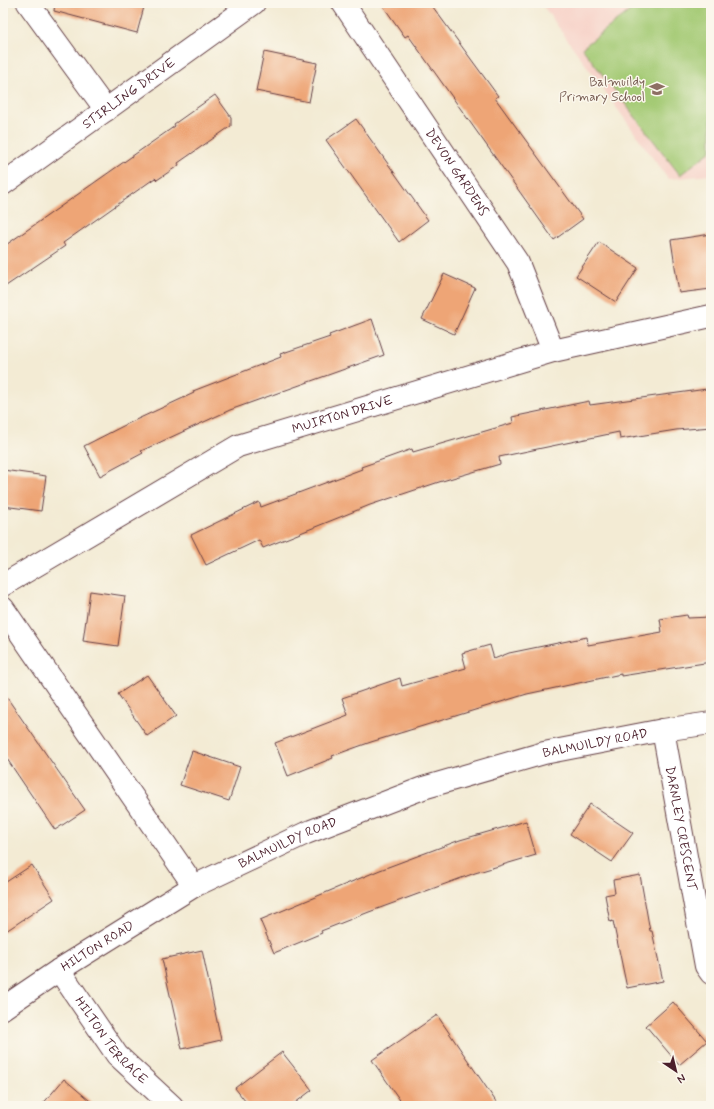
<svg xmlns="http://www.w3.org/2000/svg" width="714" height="1109" font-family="Mynerve,sans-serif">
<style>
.built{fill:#f7d1c7}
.pitch{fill:#a4ca74;stroke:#777450}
.building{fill:#eea576}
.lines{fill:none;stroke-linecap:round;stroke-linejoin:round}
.minor-casing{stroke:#633e44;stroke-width:24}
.minor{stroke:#fff;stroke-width:22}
.labels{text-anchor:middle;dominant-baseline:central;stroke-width:3;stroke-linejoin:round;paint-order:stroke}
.education-label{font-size:13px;fill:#785e54;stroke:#fbf7ec;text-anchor:end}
.street-label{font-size:13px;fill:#4a1f2b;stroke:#fbf7ec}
</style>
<rect width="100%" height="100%" fill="#fbf7ec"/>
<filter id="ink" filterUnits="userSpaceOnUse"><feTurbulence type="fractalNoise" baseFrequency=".025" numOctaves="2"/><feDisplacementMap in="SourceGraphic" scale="8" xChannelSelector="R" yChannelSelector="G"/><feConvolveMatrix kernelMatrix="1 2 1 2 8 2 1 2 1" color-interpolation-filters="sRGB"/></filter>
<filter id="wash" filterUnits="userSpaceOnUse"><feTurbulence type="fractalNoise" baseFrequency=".012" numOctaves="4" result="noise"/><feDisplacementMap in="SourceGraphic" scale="16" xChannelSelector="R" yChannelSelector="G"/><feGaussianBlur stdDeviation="0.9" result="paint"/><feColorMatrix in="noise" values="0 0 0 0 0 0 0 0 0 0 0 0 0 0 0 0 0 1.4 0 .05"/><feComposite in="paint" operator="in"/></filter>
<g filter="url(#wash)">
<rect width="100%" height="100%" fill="#f3ebd4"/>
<path class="built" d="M541 3H711V175L668 179Z"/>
<path class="pitch" d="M640 3H711V151L680 175 582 48Z"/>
<g id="blocks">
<g class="building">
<path d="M55 3H145L137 33 54 11Z"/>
<path d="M381 3H430L498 96 495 98 583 219 554 240 408 35 405 37Z"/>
<path d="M264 52 317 63 309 102 256 91Z"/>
<path d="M215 95 231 117V126L178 163 179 165 157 180 155 178 63 243 65 246 3 288V247L175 126 174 124Z"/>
<path d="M356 119 428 220 399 242 326 140Z"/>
<path d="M711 234V289L679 293 671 240Z"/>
<path d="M599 242 638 268 616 302 576 276Z"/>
<path d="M444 274 475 288 454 334 422 319Z"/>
<path d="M372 319 384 355 230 410 141 451 143 453 100 476 84 446 127 424 194 393 193 391 281 357 280 354 330 337 329 335Z"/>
<path d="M707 389V392L711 391V427L676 430 620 439 619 432 499 457 500 464 439 482 370 505 263 548 259 540 206 565 191 535 259 502 261 507 362 469 361 467 387 458 412 449 413 452 513 423 512 417 589 401 590 405Z"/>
<path d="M3 470 46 476 41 511 3 506Z"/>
<path d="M90 591 125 596 118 646 83 641Z"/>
<path d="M687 615 688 618 711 617V662L621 676V674L527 694 371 742 332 756 333 758 288 776 275 743 348 715 342 698 400 678 402 686 466 668 462 653 490 645 494 659 509 653 587 637 588 645 662 632 660 619Z"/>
<path d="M147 675 176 716 147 736 118 694Z"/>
<path d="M3 692 85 810 55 830 3 753Z"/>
<path d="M192 751 240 767 229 801 180 785Z"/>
<path d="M590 804 633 833 612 862 570 834Z"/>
<path d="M526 821 536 855 475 873 369 912 321 931 322 933 274 953 260 920 380 870 460 840Z"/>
<path d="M32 865 54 899 3 933V884Z"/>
<path d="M640 875 650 931H652L663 981 627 988 613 921 610 922 605 895 615 893 613 880Z"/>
<path d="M202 950 221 1040 182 1049 162 959Z"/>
<path d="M673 1002 707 1041 679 1065 646 1026Z"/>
<path d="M437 1015 499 1106H404L372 1060Z"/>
<path d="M282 1052 312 1090 291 1106H249L235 1088Z"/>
<path d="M64 1079 96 1106H41Z"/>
</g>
</g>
</g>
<g filter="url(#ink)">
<use href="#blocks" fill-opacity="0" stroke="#633e44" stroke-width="1"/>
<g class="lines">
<g class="minor-casing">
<g id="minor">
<path d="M28 3 106 110"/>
<path id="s1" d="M343 3 518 263 553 351"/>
<path id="s2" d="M3 184 254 3"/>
<path id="s3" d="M3 585 238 446 553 351 711 316"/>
<path d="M3 608 194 886"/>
<path id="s4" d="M663 730 706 966 711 973"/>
<path id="s5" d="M59 970 117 1055 172 1106"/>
<path id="s6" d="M3 1008 59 970 194 886 306 833 423 788 544 753 663 730 711 723"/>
</g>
</g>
<use href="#minor" class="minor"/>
</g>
</g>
<defs>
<g id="school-bare" transform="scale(1.2)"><path d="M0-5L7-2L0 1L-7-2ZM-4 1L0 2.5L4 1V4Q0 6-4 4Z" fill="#8d6e63" stroke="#fbf7ec" stroke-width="2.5" paint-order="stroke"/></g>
</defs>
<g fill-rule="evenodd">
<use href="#school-bare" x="657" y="89"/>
</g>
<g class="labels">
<g class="education-label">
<text x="645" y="82">Balmuildy<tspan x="645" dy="15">Primary School</tspan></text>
</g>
<g class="street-label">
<text stroke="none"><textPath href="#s2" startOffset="155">STIRLING DRIVE</textPath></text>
<text stroke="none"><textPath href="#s1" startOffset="204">DEVON GARDENS</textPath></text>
<text stroke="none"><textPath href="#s3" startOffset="382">MUIRTON DRIVE</textPath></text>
<text stroke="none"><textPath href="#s6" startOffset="654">BALMUILDY ROAD</textPath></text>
<text stroke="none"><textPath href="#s4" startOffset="100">DARNLEY CRESCENT</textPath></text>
<text stroke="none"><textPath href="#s6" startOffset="330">BALMUILDY ROAD</textPath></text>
<text stroke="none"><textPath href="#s6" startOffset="113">HILTON ROAD</textPath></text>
<text stroke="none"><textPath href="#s5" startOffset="88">HILTON TERRACE</textPath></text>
</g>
</g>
<rect width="714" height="1109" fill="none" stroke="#fbf7ec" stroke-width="16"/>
<g transform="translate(676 1071) rotate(145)" stroke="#fbf7ec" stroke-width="3" paint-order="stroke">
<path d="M0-3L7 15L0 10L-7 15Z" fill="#4a1f2b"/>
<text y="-6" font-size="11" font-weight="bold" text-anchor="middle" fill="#4a1f2b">N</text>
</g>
</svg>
